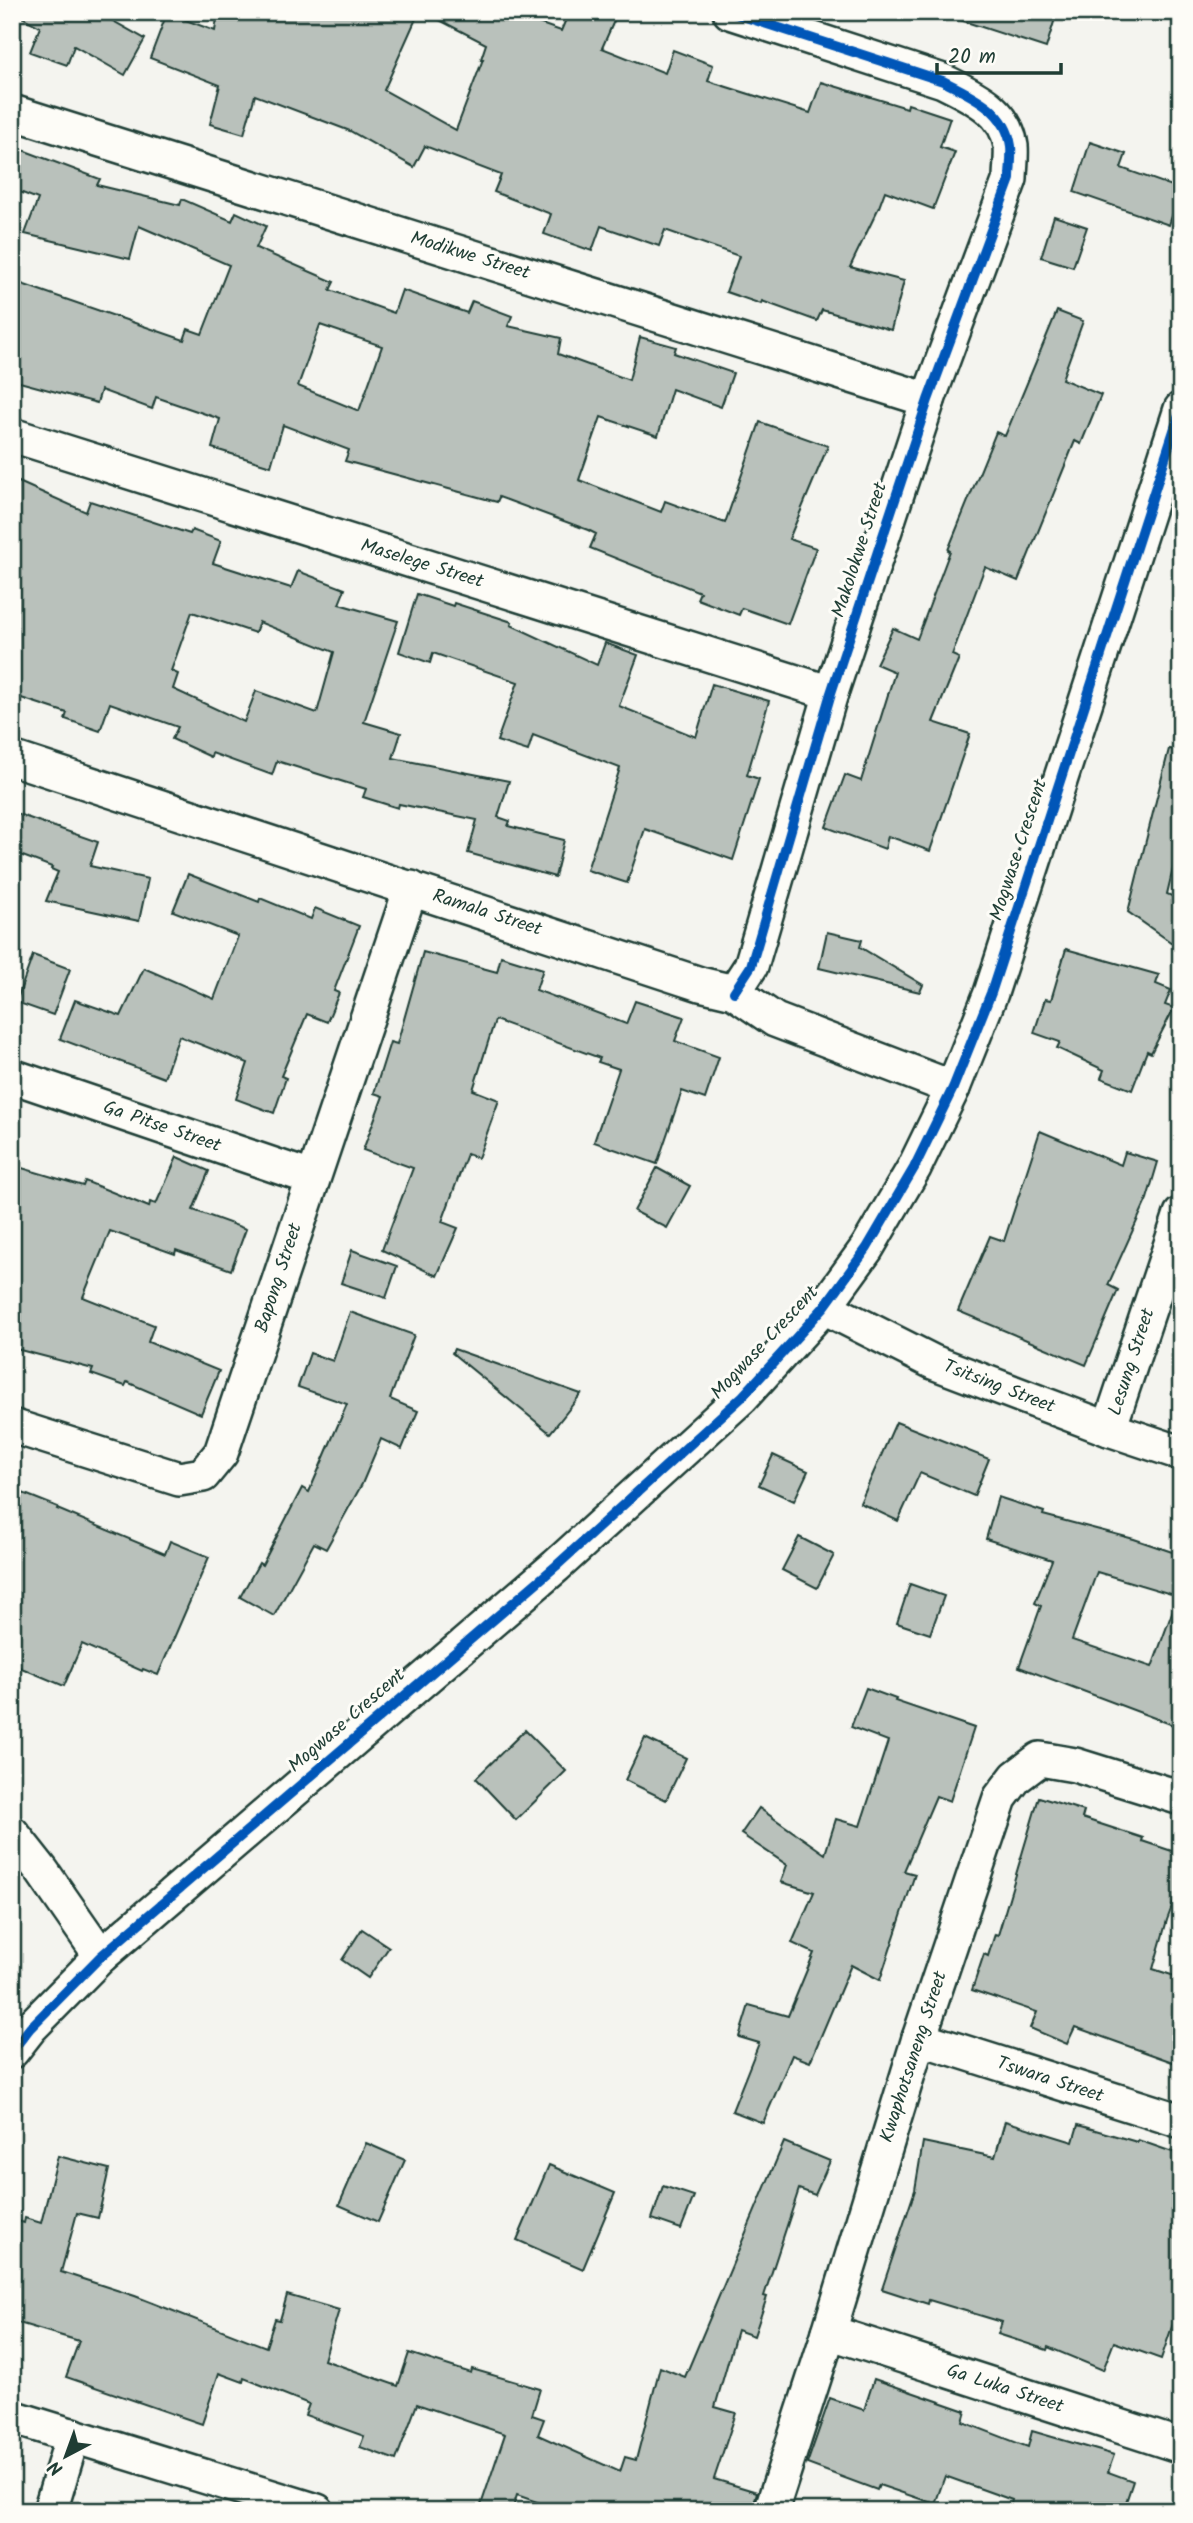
<svg xmlns="http://www.w3.org/2000/svg" width="1193" height="2523" font-family="Kalam,sans-serif">
<style>
.building{fill:#b9c1bb;stroke:#1f3d34;stroke-width:2;fill-rule:evenodd}
.lines{fill:none;stroke-linecap:round;stroke-linejoin:round}
.minor-casing{stroke:#1f3d34;stroke-width:38}
.minor{stroke:#fdfcf7;stroke-width:33}
.cycleway-casing{stroke:#fdfcf7;stroke-width:15}
.cycleway{stroke:#0057b8;stroke-width:10}
.labels{text-anchor:middle;dominant-baseline:central;stroke-width:6;stroke-linejoin:round;paint-order:stroke}
.street-label{font-size:19px;fill:#1f3d34;stroke:#fdfcf7}
</style>
<rect width="100%" height="100%" fill="#f4f4ef"/>
<filter id="ink" filterUnits="userSpaceOnUse"><feTurbulence type="fractalNoise" baseFrequency=".0143" numOctaves="2"/><feDisplacementMap in="SourceGraphic" scale="14" xChannelSelector="R" yChannelSelector="G"/><feConvolveMatrix kernelMatrix="1 2 1 2 8 2 1 2 1" color-interpolation-filters="sRGB"/></filter>
<g filter="url(#ink)">
<g class="building">
<path d="M13 12H97L145 39 125 75 74 46 67 65 30 52 40 27Z"/>
<path d="M218 12H419L384 90 456 130 483 59H481L486 44 424 12H507L561 31 569 12H618L602 48 665 73 673 50 713 65 708 81 810 113 821 82 907 108 908 104 950 118 940 147 955 152 933 209 885 191 879 207 850 267 904 281 891 330 822 310 817 321 762 301 761 304 726 292 739 256 665 230 659 246 601 226 592 251 544 234 551 214 494 192 501 175 425 146 414 167 350 131 255 95 244 134 210 124 220 85 150 58 167 13 215 31Z"/>
<path d="M958 12H1057L1046 48 957 19Z"/>
<path d="M1090 142 1126 154 1121 168 1181 189 1169 225 1074 192Z"/>
<path d="M12 146 100 179 97 185 180 205 182 199 232 221 236 212 266 226 256 248 334 282 330 290 394 313 402 290 467 313 472 301 512 316 508 326 561 338 558 354 629 380 640 337 676 347 674 353 733 373 721 407 672 389 658 436 601 417 579 480 661 512 665 501 725 523 760 422 828 446 789 539 816 548 788 624 742 608 739 615 697 599 700 592 590 548 596 534 588 530 499 497 497 502 345 461 349 450 283 425 271 466 212 448 220 419 156 397 152 409 101 390 97 403 12 380V304L19 283 184 340 188 329 202 334 229 265 139 226 130 259 25 234 38 199 12 189ZM320 325 382 346 359 411 298 386Z"/>
<path d="M1054 216 1087 227 1073 267 1041 257Z"/>
<path d="M1057 311 1083 321 1062 379 1101 395 1081 444 1075 441 1018 581 985 567 952 655 959 658 933 722 970 734 930 851 888 836 885 849 826 827 845 775 861 781 895 672 876 664 893 628 917 639 950 551 948 550 996 432 1005 436Z"/>
<path d="M12 479 86 512 90 501 190 534 192 530 221 541 213 563 291 588 298 571 345 589 339 604 398 621 364 722 401 733 393 758 509 781 498 817 510 821 508 826 564 840 555 877 468 853 477 820 399 804 398 808 363 797 366 789 277 761 272 775 212 753 211 757 172 739 178 727 110 703 100 731 65 719 67 713 12 695ZM192 612 255 633 259 622 334 652 317 713 256 691 244 722 173 689 178 674 171 671Z"/>
<path d="M417 594 453 606 454 603 512 622 511 625 597 665 605 643 638 655 619 706 696 737 712 684 769 701 747 775 759 779 733 860 645 829 627 883 587 870 620 768 533 735 528 751 497 741 518 682 433 653 430 663 399 652Z"/>
<path d="M1169 749 1181 751V835L1167 894 1181 900V919L1172 943 1128 912Z"/>
<path d="M12 812 98 842 90 866 148 879 139 921 46 901 58 872 51 869 52 867 12 852Z"/>
<path d="M188 874 259 902 260 898 311 919 315 908 359 926 334 991 339 993 327 1022 307 1014 281 1076 286 1078 274 1113 236 1099 248 1063 179 1036 164 1078 60 1039 75 1000 121 1016 144 968 214 999 238 936 173 911Z"/>
<path d="M827 932 862 940 860 947 923 985 920 992 819 968Z"/>
<path d="M1066 949 1159 975 1156 984 1171 990 1165 1005 1174 1008 1151 1053 1147 1051 1132 1090 1101 1078 1104 1070 1057 1048 1060 1042 1034 1033 1045 999 1051 1000Z"/>
<path d="M423 952 497 972 501 956 543 969 536 990 626 1024 635 1001 684 1017 675 1041 719 1057 705 1099 682 1091 657 1164 594 1142 619 1069 598 1062 600 1058 495 1020 473 1090 499 1100 478 1158 467 1154 442 1222 458 1228 437 1276 382 1250 413 1168 363 1150 383 1096 374 1093 390 1042 397 1044Z"/>
<path d="M33 955 70 969 53 1015 16 1002Z"/>
<path d="M1040 1131 1121 1165 1125 1152 1158 1162 1147 1199 1108 1285 1118 1290 1086 1365 958 1311 990 1236 1004 1241Z"/>
<path d="M177 1157 209 1171 193 1210 246 1229 231 1270 176 1250 175 1254 110 1231 83 1297 154 1325 148 1342 219 1371 201 1414 127 1382 125 1386 91 1374 93 1369 12 1348V1165L83 1186 85 1181 149 1207 150 1202 156 1204Z"/>
<path d="M657 1168 690 1186 667 1228 634 1211Z"/>
<path d="M352 1250 397 1266 386 1298 341 1283Z"/>
<path d="M350 1312 414 1335 390 1399 418 1411 402 1449 381 1439 362 1484 326 1549 314 1543 274 1616 240 1597 259 1563 262 1565 302 1488 309 1492 347 1404 298 1387 310 1353 333 1361Z"/>
<path d="M454 1349 581 1394 550 1433 452 1353Z"/>
<path d="M896 1422 989 1459 974 1496 920 1473 898 1521 860 1503Z"/>
<path d="M773 1455 808 1471 794 1501 759 1485Z"/>
<path d="M20 1492 58 1507 57 1509 165 1554 170 1541 209 1557 158 1675 143 1669 142 1671 82 1644 64 1686 12 1664V1513Z"/>
<path d="M998 1497 1044 1512 1043 1515 1134 1539 1181 1555V1597L1097 1572 1072 1640 1152 1667 1177 1599H1181V1728L1019 1667 1041 1606 1035 1603 1052 1560 986 1539Z"/>
<path d="M799 1537 834 1555 817 1588 782 1570Z"/>
<path d="M910 1584 944 1596 930 1634 897 1623Z"/>
<path d="M866 1688 896 1699 895 1701 974 1728 950 1801 936 1796 904 1871 915 1874 880 1980 851 1965 810 2062 792 2055 763 2123 732 2111 759 2043 739 2037 749 2005 788 2016 814 1953 792 1943 814 1892 781 1882 787 1865 741 1834 759 1808 825 1854 836 1819 860 1826 888 1741 851 1727Z"/>
<path d="M525 1730 566 1771 516 1820 476 1778Z"/>
<path d="M645 1738 686 1758 666 1800 625 1780Z"/>
<path d="M1039 1797 1084 1811 1082 1818 1143 1838 1142 1841 1181 1854V1883L1167 1920 1153 1969 1181 1978V2065L1075 2027 1067 2044 1030 2028 1037 2012 972 1990 984 1954 988 1956 995 1934 998 1935Z"/>
<path d="M362 1929 389 1947 368 1978 342 1960Z"/>
<path d="M1005 2121 1073 2142 1078 2125 1137 2142 1138 2140 1181 2155V2284L1173 2310 1177 2312 1161 2359 1114 2342 1103 2370 1048 2347 1047 2350 998 2334 1002 2322 929 2300 928 2304 882 2289 915 2190 923 2142 995 2157Z"/>
<path d="M784 2142 830 2161 815 2195 799 2189 764 2296 767 2297 754 2336 737 2330 715 2407 736 2413 714 2479 757 2492 752 2511H563L517 2495 512 2511H479L505 2434 417 2404 396 2460 360 2447 364 2436 305 2415 309 2404 244 2378 243 2382 219 2373 202 2424 66 2377 79 2341 12 2321V2219L24 2223 25 2218 41 2223 58 2156 109 2169 98 2218 77 2213 61 2272 135 2296 266 2347 275 2319 280 2320 287 2295 339 2310 324 2360 398 2386 409 2353 471 2373 472 2369 540 2389 532 2415 544 2419 538 2435 620 2472 625 2457 636 2460 660 2367 685 2377Z"/>
<path d="M366 2143 405 2160 378 2222 339 2205Z"/>
<path d="M549 2165 615 2193 583 2269 517 2240Z"/>
<path d="M663 2186 694 2196 681 2229 652 2219Z"/>
<path d="M874 2379 966 2411 963 2422 1028 2447 1032 2431 1114 2455 1108 2472 1133 2481 1123 2511H1009L1012 2500 945 2476 935 2504 879 2485 877 2490 807 2464 830 2398 864 2410Z"/>
</g>
<g class="lines">
<g class="minor-casing">
<g id="minor">
<path d="M730 12 943 81C973 96 1006 110 1011 146 1012 157 1010 169 1010 179L928 400 831 693 751 966 734 992"/>
<path d="M12 112 928 400"/>
<path d="M12 435 831 693"/>
<path d="M12 758 700 984 734 992 775 1020 953 1088"/>
<path d="M12 1076 312 1178"/>
<path d="M824 1307 933 1362 1109 1429 1181 1453"/>
<path d="M12 1426 179 1479 203 1475 221 1453 411 888"/>
<path d="M1109 1429 1181 1214"/>
<path d="M12 1833 42 1871 101 1956"/>
<path d="M919 2038 1181 2121"/>
<path d="M12 2051 30 2028 101 1956 556 1566 742 1397 824 1307 867 1248 914 1168 953 1088 991 993 1181 409"/>
<path d="M829 2332 1181 2446"/>
<path d="M12 2417 317 2511"/>
<path d="M50 2511 73 2435"/>
<path d="M771 2511 829 2332 919 2038 1000 1798 1016 1777 1040 1759 1075 1765 1181 1798"/>
</g>
</g>
<use href="#minor" class="minor"/>
<g class="cycleway-casing">
<g id="cycleway">
<path d="M730 12 943 81C973 96 1006 110 1011 146 1012 157 1010 169 1010 179L928 400 831 693 751 966 734 992"/>
<path d="M12 2051 30 2028 101 1956 556 1566 742 1397 824 1307 867 1248 914 1168 953 1088 991 993 1181 409"/>
</g>
</g>
<use href="#cycleway" class="cycleway"/>
</g>
</g>
<g class="labels">
<g class="street-label">
<text transform="translate(470 256) rotate(17)">Modikwe Street</text>
<text transform="translate(860 550) rotate(-72)">Makolokwe Street</text>
<text transform="translate(422 564) rotate(17)">Maselege Street</text>
<text transform="translate(1019 850) rotate(-72)">Mogwase Crescent</text>
<text transform="translate(487 913) rotate(18)">Ramala Street</text>
<text transform="translate(162 1127) rotate(19)">Ga Pitse Street</text>
<text transform="translate(279 1278) rotate(-72)">Bapong Street</text>
<text transform="translate(765 1343) rotate(-47)">Mogwase Crescent</text>
<text transform="translate(1132 1362) rotate(-72)">Lesung Street</text>
<text transform="translate(999 1387) rotate(21)">Tsitsing Street</text>
<text transform="translate(347 1721) rotate(-41)">Mogwase Crescent</text>
<text transform="translate(914 2057) rotate(-72)">Kwaphotsaneng Street</text>
<text transform="translate(1050 2080) rotate(18)">Tswara Street</text>
<text transform="translate(1005 2389) rotate(18)">Ga Luka Street</text>
</g>
</g>
<rect width="1193" height="2523" fill="none" stroke="#fdfcf7" stroke-width="42"/>
<rect x="21" y="21" width="1151" height="2481" fill="none" stroke="#1f3d34" stroke-width="2.5" filter="url(#ink)"/>
<g transform="translate(66 2456) rotate(221)" stroke="#fdfcf7" stroke-width="5" paint-order="stroke">
<path d="M0-5L12 26L0 18L-12 26Z" fill="#1f3d34"/>
<text y="-10" font-size="19" font-weight="bold" text-anchor="middle" fill="#1f3d34">N</text>
</g>
<path d="M937 63v10h124v-10" fill="none" stroke="#1f3d34" stroke-width="3.5"/>
<text x="948" y="63" font-size="21" fill="#1f3d34" stroke="#fdfcf7" stroke-width="5" paint-order="stroke">20 m</text>
</svg>
